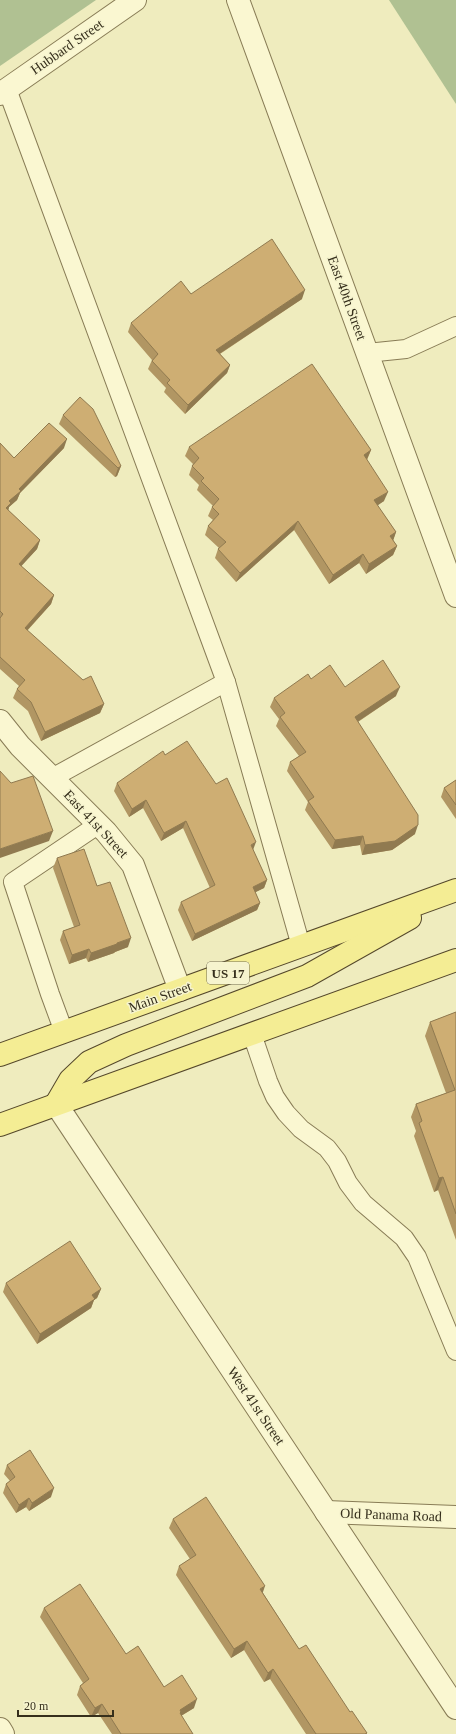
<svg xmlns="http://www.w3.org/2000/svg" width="456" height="1734" font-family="Georgia,serif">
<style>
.cemetery{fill:#b0c192}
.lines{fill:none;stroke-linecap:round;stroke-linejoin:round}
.lane-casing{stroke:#887c56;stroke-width:20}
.street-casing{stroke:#887c56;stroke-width:24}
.primary-casing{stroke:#55482b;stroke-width:24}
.lane{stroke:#faf7d1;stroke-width:18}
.street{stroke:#faf7d1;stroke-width:22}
.primary{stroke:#f4ed94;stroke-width:22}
.wall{fill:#b19663}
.shaded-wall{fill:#907a50}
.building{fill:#ceae73;stroke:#907a50}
.labels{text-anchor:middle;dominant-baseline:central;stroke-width:3;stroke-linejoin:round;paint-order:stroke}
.shield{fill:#f6f4ce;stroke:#706a51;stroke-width:1}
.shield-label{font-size:13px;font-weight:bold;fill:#362f1c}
.street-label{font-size:14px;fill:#362f1c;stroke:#f6f4ce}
</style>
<rect width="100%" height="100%" fill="#efecbe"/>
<g class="cemetery">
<path d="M0 0H96L0 66Z"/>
<path d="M389 0H456V104Z"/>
</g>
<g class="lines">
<g class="lane-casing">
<g id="lane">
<path d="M7 89 226 682 301 946"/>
<path d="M367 353 406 349 456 326"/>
<path d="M52 778 226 682"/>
<path d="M64 1032 50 994 13 882 99 824"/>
<path d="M252 1034 268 1081 275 1097 286 1113 301 1129 327 1148 337 1161 348 1183 363 1203 404 1238 417 1257 456 1351"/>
</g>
</g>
<g class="street-casing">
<g id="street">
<path d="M238 0 456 596"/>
<path d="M0 94 135 0"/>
<path d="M0 721 20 746 106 832 133 865 180 990"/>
<path d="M56 1104 456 1708"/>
<path d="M326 1512 456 1517"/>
<path d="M0 1729 3 1734"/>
</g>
</g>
<g class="primary-casing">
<g id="primary">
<path d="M0 1055 456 890"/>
<path d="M56 1104 70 1080 89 1062 126 1045 307 976 410 918"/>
<path d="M0 1125 456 960"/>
</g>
</g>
<use href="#lane" class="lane"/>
<use href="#street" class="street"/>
<use href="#primary" class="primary"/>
</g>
<g class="wall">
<path d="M191 294 302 299 220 354 230 365 227 373 185 414 164 392 166 388 148 369 152 360 128 332 131 323Z"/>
<path d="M63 415 121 466 117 476 115 477 59 424Z"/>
<path d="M0 443 14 458 64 448 20 493 17 500 9 507 8 510 40 540 37 549 21 566 54 595 51 604 27 631 104 704 100 713 41 741 28 711 13 698 17 689 19 686 0 669Z"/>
<path d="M189 447 371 450 367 460 384 501 377 505 396 532 393 540 397 546 393 555 366 574 359 563 329 584 294 530 236 582 215 558 218 549 219 548 205 535 208 526 213 520 208 516 212 507 213 506 197 490 199 485 189 475 192 466 193 464 185 456Z"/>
<path d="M345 687 396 696 358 722 415 834 392 850 362 855 360 845 332 849 305 810 308 802 287 771 290 762 299 756 276 726 279 719 270 707 274 698Z"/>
<path d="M165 755 253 850 267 880 264 888 255 892 260 903 257 910 192 941 178 910 181 902 210 888 183 828 161 841 143 808 129 817 114 791 117 783Z"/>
<path d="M456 780V819L441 797 444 788Z"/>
<path d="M57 858 97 886 128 947 115 952 114 953 88 962 86 958 69 964 60 940 63 931 74 927 53 868Z"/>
<path d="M456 1012V1240L438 1190 434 1192 414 1136 416 1131 411 1117 416 1104 446 1093 425 1036 430 1022Z"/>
<path d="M6 1283 101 1289 97 1298 94 1300 91 1308 37 1344 3 1292Z"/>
<path d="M7 1465 51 1497 29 1511 26 1507 16 1513 3 1493 6 1484 10 1481 4 1474Z"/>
<path d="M173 1519 263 1593 299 1649 367 1733V1734H306L270 1679 264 1682 244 1650 231 1658 176 1575 179 1566 190 1559 169 1528Z"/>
<path d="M44 1608 126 1654 164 1687 194 1708 181 1716 193 1734H112L98 1713 91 1717 77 1695 80 1686 83 1683 40 1617Z"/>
</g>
<g class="shaded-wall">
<path d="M305 290 302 299 213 358 216 350Z"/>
<path d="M230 365 227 373 185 414 188 405Z"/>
<path d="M67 439 64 448 20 493 17 500 9 507 8 512 6 508 9 501 19 489Z"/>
<path d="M371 450 367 459 360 464 364 455Z"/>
<path d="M121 466 117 476 115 477 118 468Z"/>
<path d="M388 492 384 501 371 510 374 500Z"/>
<path d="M298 521 294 530 236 582 240 573Z"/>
<path d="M396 532 393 541 390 536Z"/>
<path d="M40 540 37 549 15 573 19 564Z"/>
<path d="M397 546 393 555 366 574 369 564Z"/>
<path d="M363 554 359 563 329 584 333 575Z"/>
<path d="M54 595 51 604 21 637 25 628Z"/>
<path d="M400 687 396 696 351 726 355 717Z"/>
<path d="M104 704 100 713 41 741 45 732Z"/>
<path d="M146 800 143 808 129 817 132 809Z"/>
<path d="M186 821 183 828 161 841 164 833Z"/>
<path d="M418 825 415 834 392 850 362 855 365 845Z"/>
<path d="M53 831 49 841 0 858V849Z"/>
<path d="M363 836 360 845 332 849 335 840Z"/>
<path d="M256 842 253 850 251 845Z"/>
<path d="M267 880 264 888 250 895 253 887Z"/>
<path d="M260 903 257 910 192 941 195 934Z"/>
<path d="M131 938 128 947 115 952 114 953 88 962 91 953Z"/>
<path d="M89 949 86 958 69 964 72 955Z"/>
<path d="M443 1177 438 1190 434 1192 439 1178Z"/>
<path d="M101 1289 97 1298 94 1300 91 1308 37 1344 40 1334 92 1295Z"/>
<path d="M54 1488 51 1497 29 1511 32 1503Z"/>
<path d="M29 1498 26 1507 16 1513 19 1505Z"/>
<path d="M265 1586 262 1595 260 1589Z"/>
<path d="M247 1641 244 1650 231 1658 234 1649Z"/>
<path d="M273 1669 270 1679 264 1682 268 1673Z"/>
<path d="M197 1699 194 1708 179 1717 180 1710Z"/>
<path d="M102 1704 98 1713 91 1717 95 1708Z"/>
</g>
<g class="building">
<path d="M272 239 305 290 216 350 230 365 188 405 167 383 170 380 152 361 158 354 131 323 181 281 191 294Z"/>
<path d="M312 364 371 450 364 455 388 492 374 500 396 532 390 536 397 546 369 564 363 554 333 575 298 521 240 573 218 549 226 542 208 526 219 514 212 507 219 499 201 481 204 478 192 466 199 458 189 447Z"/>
<path d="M80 397 93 409 121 466 118 468 63 415Z"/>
<path d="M49 423 67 439 19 489 21 491 9 501 11 503 6 508 40 540 19 564 54 595 25 628 83 680 91 676 104 704 45 732 31 702 17 689 25 680 0 657V618L3 614 0 611V443L14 458Z"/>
<path d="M383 660 400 687 355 717 418 815V825L395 841 365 845 363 836 335 840 308 801 314 797 290 762 306 752 280 717 285 713 274 698 308 674 311 679 330 665 345 687Z"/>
<path d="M187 741 216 784 227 778 256 842 251 845 267 880 253 887 260 903 195 934 181 902 215 885 186 821 164 833 146 800 132 809 117 783 163 751 165 755Z"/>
<path d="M0 771 11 783 33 776 53 831 0 849Z"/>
<path d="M456 780V805L444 788Z"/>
<path d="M84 849 97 886 110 882 131 938 117 943V944L91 953 89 949 72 955 63 931 80 925 57 858Z"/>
<path d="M456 1012V1214L443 1177 439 1178 419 1123 422 1121 416 1104 455 1090 430 1022Z"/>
<path d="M70 1241 101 1289 92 1295 95 1299 40 1334 6 1283Z"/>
<path d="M30 1450 54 1488 32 1503 29 1498 19 1505 6 1484 15 1477 7 1465Z"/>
<path d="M206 1497 265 1586 260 1589 299 1649 306 1645 350 1712 352 1711 367 1733 365 1734H316L273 1669 268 1673 247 1641 234 1649 179 1566 196 1555 173 1519Z"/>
<path d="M80 1584 126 1654 138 1646 164 1687 182 1675 197 1699 180 1710 181 1712 180 1713 193 1734H121L102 1704 95 1708 80 1686 89 1679 44 1608Z"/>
</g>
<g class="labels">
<rect class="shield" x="207" y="962" width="42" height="22" rx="3"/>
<g class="shield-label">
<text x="228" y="973">US 17</text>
</g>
<g class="street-label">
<text transform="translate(67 47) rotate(-35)">Hubbard Street</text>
<text transform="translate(347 298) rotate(70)">East 40th Street</text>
<text transform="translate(96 824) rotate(47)">East 41st Street</text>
<text transform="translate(160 997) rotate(-20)">Main Street</text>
<text transform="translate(256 1406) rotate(56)">West 41st Street</text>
<text transform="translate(391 1515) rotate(2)">Old Panama Road</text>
</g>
</g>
<path d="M18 1710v6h95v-6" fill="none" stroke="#362f1c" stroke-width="2"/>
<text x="24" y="1710" font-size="12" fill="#362f1c" stroke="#f6f4ce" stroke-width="3" paint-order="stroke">20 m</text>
</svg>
